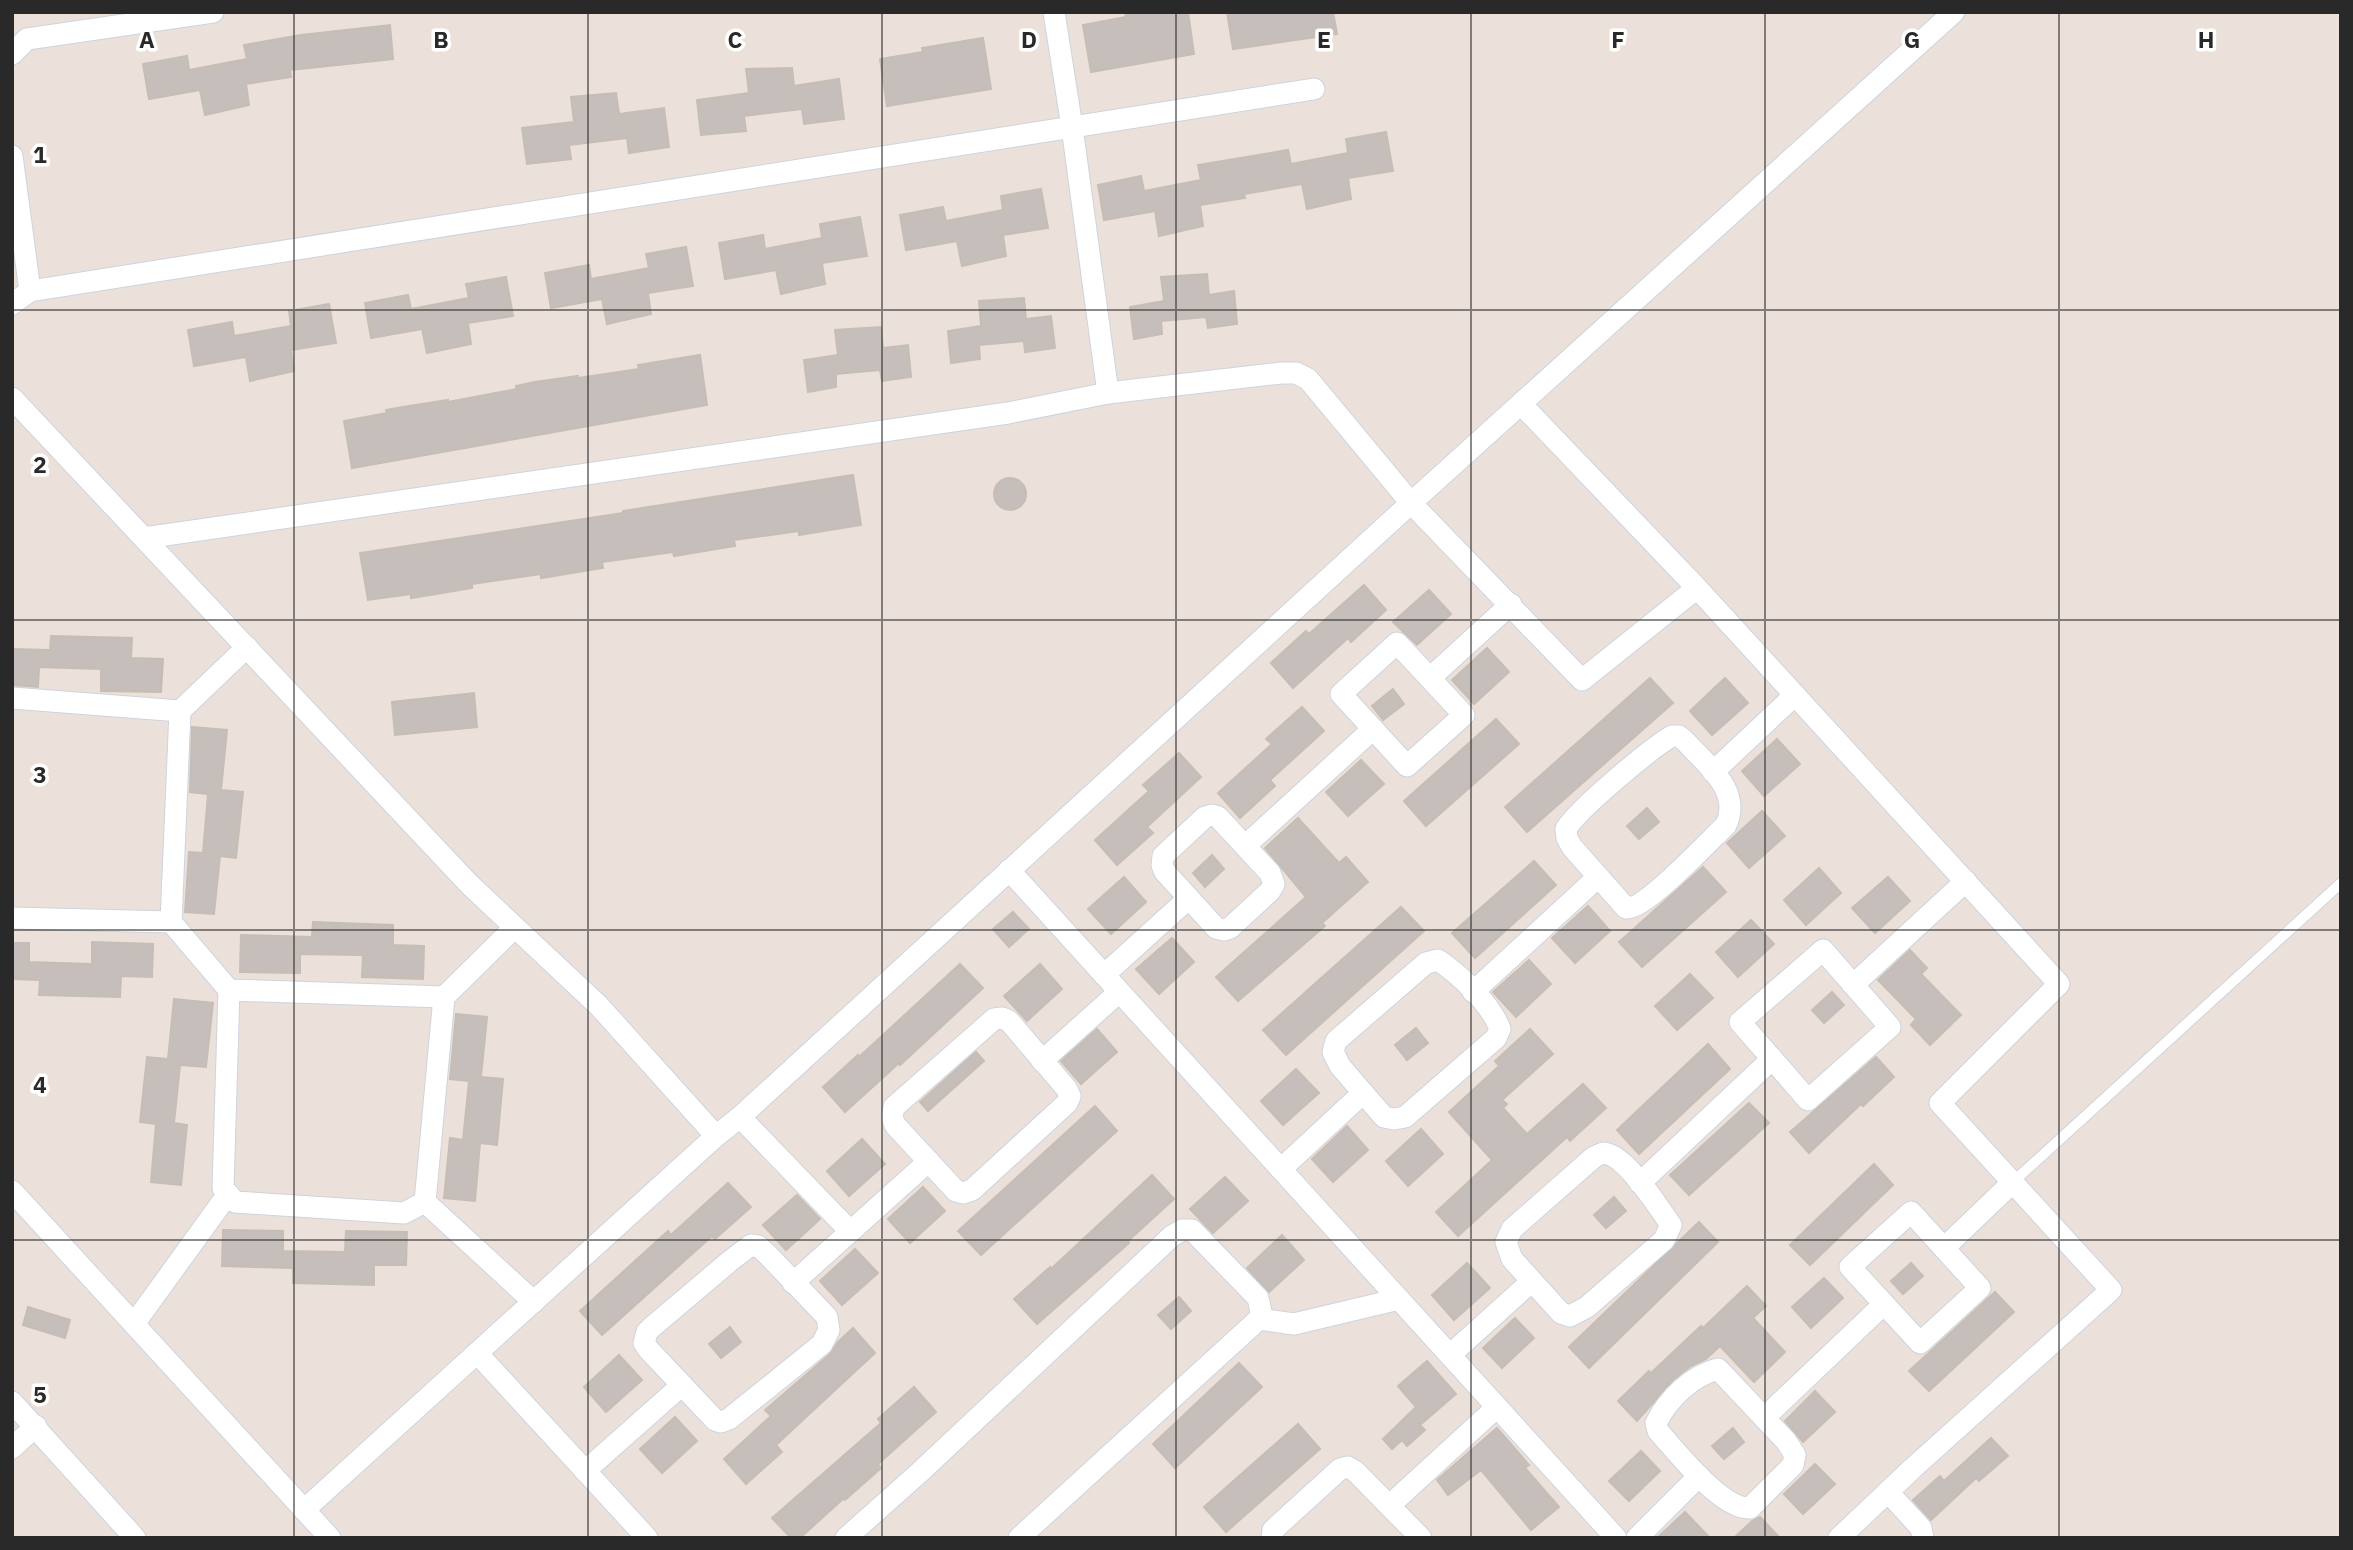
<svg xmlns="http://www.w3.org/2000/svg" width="2353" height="1550" font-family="'IBM Plex Sans',sans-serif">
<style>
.building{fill:#c6beba;stroke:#c6bdb4;stroke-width:2}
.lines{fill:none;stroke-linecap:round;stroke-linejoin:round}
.service-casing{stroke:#cdd4de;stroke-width:12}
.minor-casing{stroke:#cdd4de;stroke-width:23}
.service{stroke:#fff;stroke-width:10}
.minor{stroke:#fff;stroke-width:21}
.grid{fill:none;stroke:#292929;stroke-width:2;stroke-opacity:0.55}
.grid-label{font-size:23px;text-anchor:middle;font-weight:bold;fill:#292929;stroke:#fff;stroke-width:7;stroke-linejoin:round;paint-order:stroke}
</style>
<rect width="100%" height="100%" fill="#ebe1da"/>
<g class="building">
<path d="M1125 12H1188L1194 54 1091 72 1083 25 1126 17Z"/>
<path d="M1227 12H1333L1337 34 1233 49Z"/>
<path d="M390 25 393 59 290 70 291 77 246 84 249 105 205 115 200 90 149 99 143 64 187 56 189 70 247 59 244 45 301 35Z"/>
<path d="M983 38 991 89 887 106 880 59 923 52 922 48Z"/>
<path d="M792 68 794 86 839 79 844 119 804 124 802 109 744 116 746 131 701 135 697 100 749 93 746 69Z"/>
<path d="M616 93 619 114 664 108 669 147 629 153 627 138 569 145 571 159 527 164 522 128 574 122 571 97Z"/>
<path d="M1386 132 1393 171 1348 178 1351 199 1307 209 1302 184 1244 194 1245 198 1200 205 1203 226 1159 236 1155 211 1104 220 1098 185 1141 176 1144 191 1201 180 1198 165 1288 150 1291 164 1348 153 1346 139Z"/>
<path d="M1041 189 1048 228 1003 235 1006 256 962 266 957 241 906 250 900 215 943 207 946 221 1003 210 1001 196Z"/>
<path d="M860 217 867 256 822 263 825 284 781 294 776 270 725 279 719 243 763 235 765 249 822 238 820 224Z"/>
<path d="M686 247 693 286 648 293 651 314 607 324 602 299 551 308 545 273 589 265 591 279 649 268 646 254Z"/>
<path d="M1207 274 1209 295 1234 291 1237 324 1208 328 1206 317 1161 321 1162 334 1134 339 1130 307 1164 301 1161 277Z"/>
<path d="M506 277 513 316 468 323 471 344 427 353 422 329 371 338 365 303 408 295 411 309 469 298 466 284Z"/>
<path d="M1024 298 1026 319 1051 316 1055 348 1025 352 1024 341 979 345 980 359 951 363 948 331 981 326 979 301Z"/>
<path d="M329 304 336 343 291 350 294 371 250 381 246 357 194 366 188 330 232 322 234 336 291 326 289 311Z"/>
<path d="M881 327 883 348 908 345 911 377 882 381 880 370 836 374V387L808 392 804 360 838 355 835 330Z"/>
<path d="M700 355 707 405 352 468 344 421 387 413 386 410 403 407 448 400V402L517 389 516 386 535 382 578 376V378L639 369 638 365Z"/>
<path d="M853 475 861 525 799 535V531L734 540 735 546 674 556 673 552 602 562 603 568 541 578V574L472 584V588L436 594 411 598V594L368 600 360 553 623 513V511Z"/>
<circle cx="1010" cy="494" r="16"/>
<path d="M1364 585 1386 610 1351 642 1348 638 1293 688 1271 663 1306 631 1309 634Z"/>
<path d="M1429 590 1451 614 1417 645 1393 622Z"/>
<path d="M51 636 132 638 131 658 163 659 161 692 101 691V669L39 667 38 687 12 685V649L50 650Z"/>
<path d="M1487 648 1509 672 1474 704 1452 680Z"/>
<path d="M1650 678 1673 703 1527 832 1505 807Z"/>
<path d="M1725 678 1748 703 1712 735 1690 711Z"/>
<path d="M1393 689 1404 704 1383 720 1372 706Z"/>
<path d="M474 693 477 727 395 735 392 702Z"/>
<path d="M1302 707 1324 731 1270 780 1275 786 1240 818 1218 793 1272 744 1266 739Z"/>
<path d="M1496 719 1519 744 1426 826 1404 801Z"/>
<path d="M192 727 227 730 221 790 243 792 236 858 220 856 214 914 185 912 189 852 203 853 208 794 190 792Z"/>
<path d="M1777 739 1800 764 1764 796 1742 771Z"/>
<path d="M1179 753 1201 777 1147 827 1153 833 1117 865 1095 840 1149 791 1143 785Z"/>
<path d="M1361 760 1384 784 1348 816 1326 792Z"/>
<path d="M1647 808 1659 822 1639 839 1627 826Z"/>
<path d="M1762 811 1785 836 1749 868 1727 843Z"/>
<path d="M1298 818 1339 863 1346 857 1368 882 1322 923 1325 926 1238 1001 1216 977 1306 897 1265 848Z"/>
<path d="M1212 855 1224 869 1205 887 1193 873Z"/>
<path d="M1534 861 1556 885 1475 958 1452 933Z"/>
<path d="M1703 867 1726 892 1642 967 1619 942Z"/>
<path d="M1819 868 1841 893 1806 925 1784 900Z"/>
<path d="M1124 877 1146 902 1111 934 1088 909Z"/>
<path d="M1888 877 1910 901 1875 933 1852 908Z"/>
<path d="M1588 906 1610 931 1575 963 1552 938Z"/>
<path d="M1401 907 1424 931 1286 1055 1263 1030Z"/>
<path d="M1013 912 1029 929 1009 947 993 929Z"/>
<path d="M1751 920 1774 944 1738 977 1716 952Z"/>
<path d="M313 922 393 925V945L424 946 423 979 362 977 363 955 300 954V973L240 972 241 935 312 937Z"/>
<path d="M1172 938 1194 962 1159 994 1136 969Z"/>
<path d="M92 942 153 944 152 977 121 976 120 997 39 995 40 980 12 979V943H29V962L92 964Z"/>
<path d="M1910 950 1927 968 1921 974 1961 1015 1930 1045 1911 1025 1916 1019 1878 980Z"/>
<path d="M1529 960 1551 984 1516 1017 1493 992Z"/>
<path d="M960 964 983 988 900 1065 899 1063 845 1112 823 1087 858 1055 859 1057Z"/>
<path d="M1040 964 1062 989 1027 1021 1004 996Z"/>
<path d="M1690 974 1713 998 1677 1030 1655 1006Z"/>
<path d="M1832 992 1844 1005 1824 1023 1812 1010Z"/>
<path d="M174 999 213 1003 206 1067 180 1065 174 1123 187 1125 181 1185 151 1182 156 1124 140 1122 147 1057 168 1059Z"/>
<path d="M456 1014 487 1017 481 1077 503 1079 497 1145 480 1143 475 1201 444 1198 450 1138 463 1140 469 1081 450 1079Z"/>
<path d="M1416 1028 1428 1043 1407 1060 1395 1045Z"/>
<path d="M1097 1029 1117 1052 1081 1084 1061 1061Z"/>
<path d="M1530 1029 1553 1054 1502 1100 1507 1104 1503 1108 1527 1134 1583 1084 1606 1108 1570 1141 1567 1137 1458 1236 1436 1212 1492 1160 1449 1112 1499 1066 1495 1061Z"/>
<path d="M1708 1044 1730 1069 1639 1154 1617 1130Z"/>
<path d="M976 1052 984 1061 928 1111 920 1102Z"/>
<path d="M1876 1057 1894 1077 1863 1106 1861 1104 1809 1153 1790 1132Z"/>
<path d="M1296 1069 1319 1093 1283 1125 1261 1101Z"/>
<path d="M1749 1103 1769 1123 1689 1195 1670 1175Z"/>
<path d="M1095 1106 1117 1131 981 1255 958 1231Z"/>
<path d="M1347 1126 1368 1150 1333 1182 1312 1159Z"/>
<path d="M1421 1129 1443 1154 1408 1186 1386 1161Z"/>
<path d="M862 1139 885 1164 849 1196 827 1171Z"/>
<path d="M1874 1164 1893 1185 1810 1265 1790 1245Z"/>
<path d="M1152 1175 1174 1199 1128 1241 1129 1243 1037 1324 1014 1299 1050 1267 1051 1269Z"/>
<path d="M1225 1177 1248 1201 1213 1233 1190 1209Z"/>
<path d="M728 1183 751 1207 715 1239 712 1236 602 1335 580 1311 668 1231 671 1235Z"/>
<path d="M923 1187 945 1211 910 1243 888 1219Z"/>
<path d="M797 1195 820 1219 786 1250 763 1225Z"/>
<path d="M1614 1197 1626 1211 1606 1228 1594 1215Z"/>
<path d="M1699 1222 1718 1242 1589 1368 1569 1347Z"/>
<path d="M223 1230 283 1231V1251L345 1252 346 1231 407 1232 406 1265H374V1285L293 1283V1268L222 1266Z"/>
<path d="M1282 1235 1304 1260 1269 1292 1247 1268Z"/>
<path d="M855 1249 878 1273 842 1305 820 1281Z"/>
<path d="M1467 1263 1490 1288 1454 1320 1432 1295Z"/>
<path d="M1911 1263 1923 1276 1903 1294 1891 1281Z"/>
<path d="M1824 1278 1843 1298 1811 1328 1792 1307Z"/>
<path d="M1747 1286 1766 1306 1753 1318 1785 1352 1754 1382 1720 1346 1706 1359 1691 1366 1673 1380 1637 1421 1618 1401 1649 1371 1651 1373 1701 1326 1703 1328Z"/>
<path d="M1995 1292 2014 1312 1929 1391 1909 1371Z"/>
<path d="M1179 1297 1191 1311 1171 1329 1158 1315Z"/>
<path d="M28 1307 70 1320 65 1338 23 1325Z"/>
<path d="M1515 1318 1534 1338 1502 1368 1483 1348Z"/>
<path d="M730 1327 741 1342 721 1358 709 1344Z"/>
<path d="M853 1328 875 1353 776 1445 782 1452 746 1484 724 1459 771 1416 765 1410 830 1354 838 1342Z"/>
<path d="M619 1355 642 1380 606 1412 584 1387Z"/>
<path d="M1427 1361 1456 1394 1420 1425 1425 1430 1407 1446 1402 1440 1392 1449 1383 1439 1416 1407 1398 1386Z"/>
<path d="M1239 1363 1262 1387 1175 1468 1153 1444Z"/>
<path d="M914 1387 936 1412 878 1464 881 1468 845 1500 844 1498 800 1538H791L772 1518 881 1423 878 1419Z"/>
<path d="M1815 1391 1835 1412 1803 1442 1785 1421Z"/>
<path d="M675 1417 697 1441 662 1473 640 1449Z"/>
<path d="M1298 1424 1320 1449 1226 1532 1204 1507Z"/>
<path d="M1497 1428 1529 1465 1525 1468 1559 1507 1531 1530 1481 1470 1448 1495 1437 1480Z"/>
<path d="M1733 1428 1744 1442 1724 1459 1712 1446Z"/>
<path d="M1991 1438 2008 1456 1979 1481 1976 1478 1931 1520 1913 1500 1940 1476 1944 1481Z"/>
<path d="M1641 1451 1660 1471 1629 1501 1609 1481Z"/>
<path d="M1815 1464 1835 1484 1803 1514 1784 1494Z"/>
<path d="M1685 1512 1710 1538H1657Z"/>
<path d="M1760 1517 1780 1538H1734L1752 1521Z"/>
</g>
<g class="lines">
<g class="service-casing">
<path id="service" d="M2013 1182 2341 883"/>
</g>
<g class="minor-casing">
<g id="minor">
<path d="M1054 12 1072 127 1108 393"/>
<path d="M12 54 27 39 213 12"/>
<path d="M12 156 30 291"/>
<path d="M12 304 30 291 1314 89"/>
<path d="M12 398 469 884 599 1006 716 1136"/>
<path d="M1522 405 1697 588"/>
<path d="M144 538 1008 413 1108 393 1281 373H1296L1308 379 1411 503 1582 680 1697 588 2059 984 1940 1103 2111 1290 1913 1468 1839 1538"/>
<path d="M1397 643 1464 715 1407 766 1341 694Z"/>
<path d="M1430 678 1511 604"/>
<path d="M12 698 180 711 247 647"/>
<path d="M1672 736H1679L1685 741C1707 765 1742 791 1726 825 1709 841 1645 910 1626 908L1572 847 1567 838 1566 829C1577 810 1651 748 1672 736Z"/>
<path d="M1713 772 1795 695"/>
<path d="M1212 815 1218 817 1270 873 1274 884 1270 891 1230 928 1224 930 1216 928 1165 872 1162 865 1163 856 1205 817Z"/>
<path d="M1245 846 1373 729"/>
<path d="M1009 870 1616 1538"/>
<path d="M12 918 171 922 229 990 444 997 515 927"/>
<path d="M171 922 180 711"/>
<path d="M1823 950 1890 1027 1808 1100 1740 1022Z"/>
<path d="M1438 960C1459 974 1491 1004 1500 1029L1496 1038 1405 1117 1394 1119 1384 1117 1340 1066 1333 1052 1336 1041 1426 963Z"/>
<path d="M1104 975 1189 898"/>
<path d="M1853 985 1966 881"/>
<path d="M229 990 223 1188 235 1202 404 1213 425 1202 444 997"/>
<path d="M1473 992 1597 878"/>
<path d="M1002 1018 1009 1021 1066 1088 1070 1096 1067 1103 972 1190 963 1193 956 1191 895 1125 892 1117 894 1107 994 1019Z"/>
<path d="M1042 1061 1119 992"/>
<path d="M740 1117 850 1231"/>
<path d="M1603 1153C1626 1154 1658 1207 1671 1225L1664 1240 1587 1307 1570 1316 1561 1313 1512 1259 1506 1242 1512 1229 1594 1157Z"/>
<path d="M1281 1169 1363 1093"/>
<path d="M1640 1183 1772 1059"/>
<path d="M12 1191 330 1538"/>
<path d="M425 1202 534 1302"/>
<path d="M1911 1212 1980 1288 1920 1343 1850 1267Z"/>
<path d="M751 1245 758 1246 768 1255 827 1317 829 1330 822 1344 729 1419 721 1422 715 1420 648 1349 644 1343 647 1332 652 1327 730 1261Z"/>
<path d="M1944 1248 2013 1182"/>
<path d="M793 1283 929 1161"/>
<path d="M1259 1319 1294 1324 1399 1299"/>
<path d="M134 1324 228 1194"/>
<path d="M477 1353 647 1538"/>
<path d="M1450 1355 1532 1281"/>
<path d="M1718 1369 1786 1441 1795 1455 1793 1465 1750 1508C1722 1510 1677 1452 1658 1431L1656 1423C1668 1399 1691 1376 1718 1369Z"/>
<path d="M12 1402 135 1538"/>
<path d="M1764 1418 1884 1304"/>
<path d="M12 1448 36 1426"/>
<path d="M585 1471 681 1386"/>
<path d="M1888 1492 1921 1528 1923 1538"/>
<path d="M1390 1505 1497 1407"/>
<path d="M304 1510 716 1136 740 1117 1411 503 1954 12"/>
<path d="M846 1538 920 1472 1172 1236 1182 1230H1192L1258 1298 1261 1312 1259 1319 1019 1538"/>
<path d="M1272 1538 1273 1530 1340 1469 1348 1467 1355 1471 1421 1538"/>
<path d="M1637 1538 1699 1476"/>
</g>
</g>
<use href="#service" class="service"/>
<use href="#minor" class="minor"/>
</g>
<path class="grid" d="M294 12V1538M588 12V1538M882 12V1538M1176 12V1538M1471 12V1538M1765 12V1538M2059 12V1538M12 310H2341M12 620H2341M12 930H2341M12 1240H2341"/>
<g class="grid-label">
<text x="147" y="48">A</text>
<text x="441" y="48">B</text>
<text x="735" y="48">C</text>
<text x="1029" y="48">D</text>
<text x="1324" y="48">E</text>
<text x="1618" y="48">F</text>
<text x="1912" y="48">G</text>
<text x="2206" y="48">H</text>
<text x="40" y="163">1</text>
<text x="40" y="473">2</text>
<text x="40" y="783">3</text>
<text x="40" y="1093">4</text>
<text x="40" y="1403">5</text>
</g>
<rect width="2353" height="1550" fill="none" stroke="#292929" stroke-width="28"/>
</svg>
